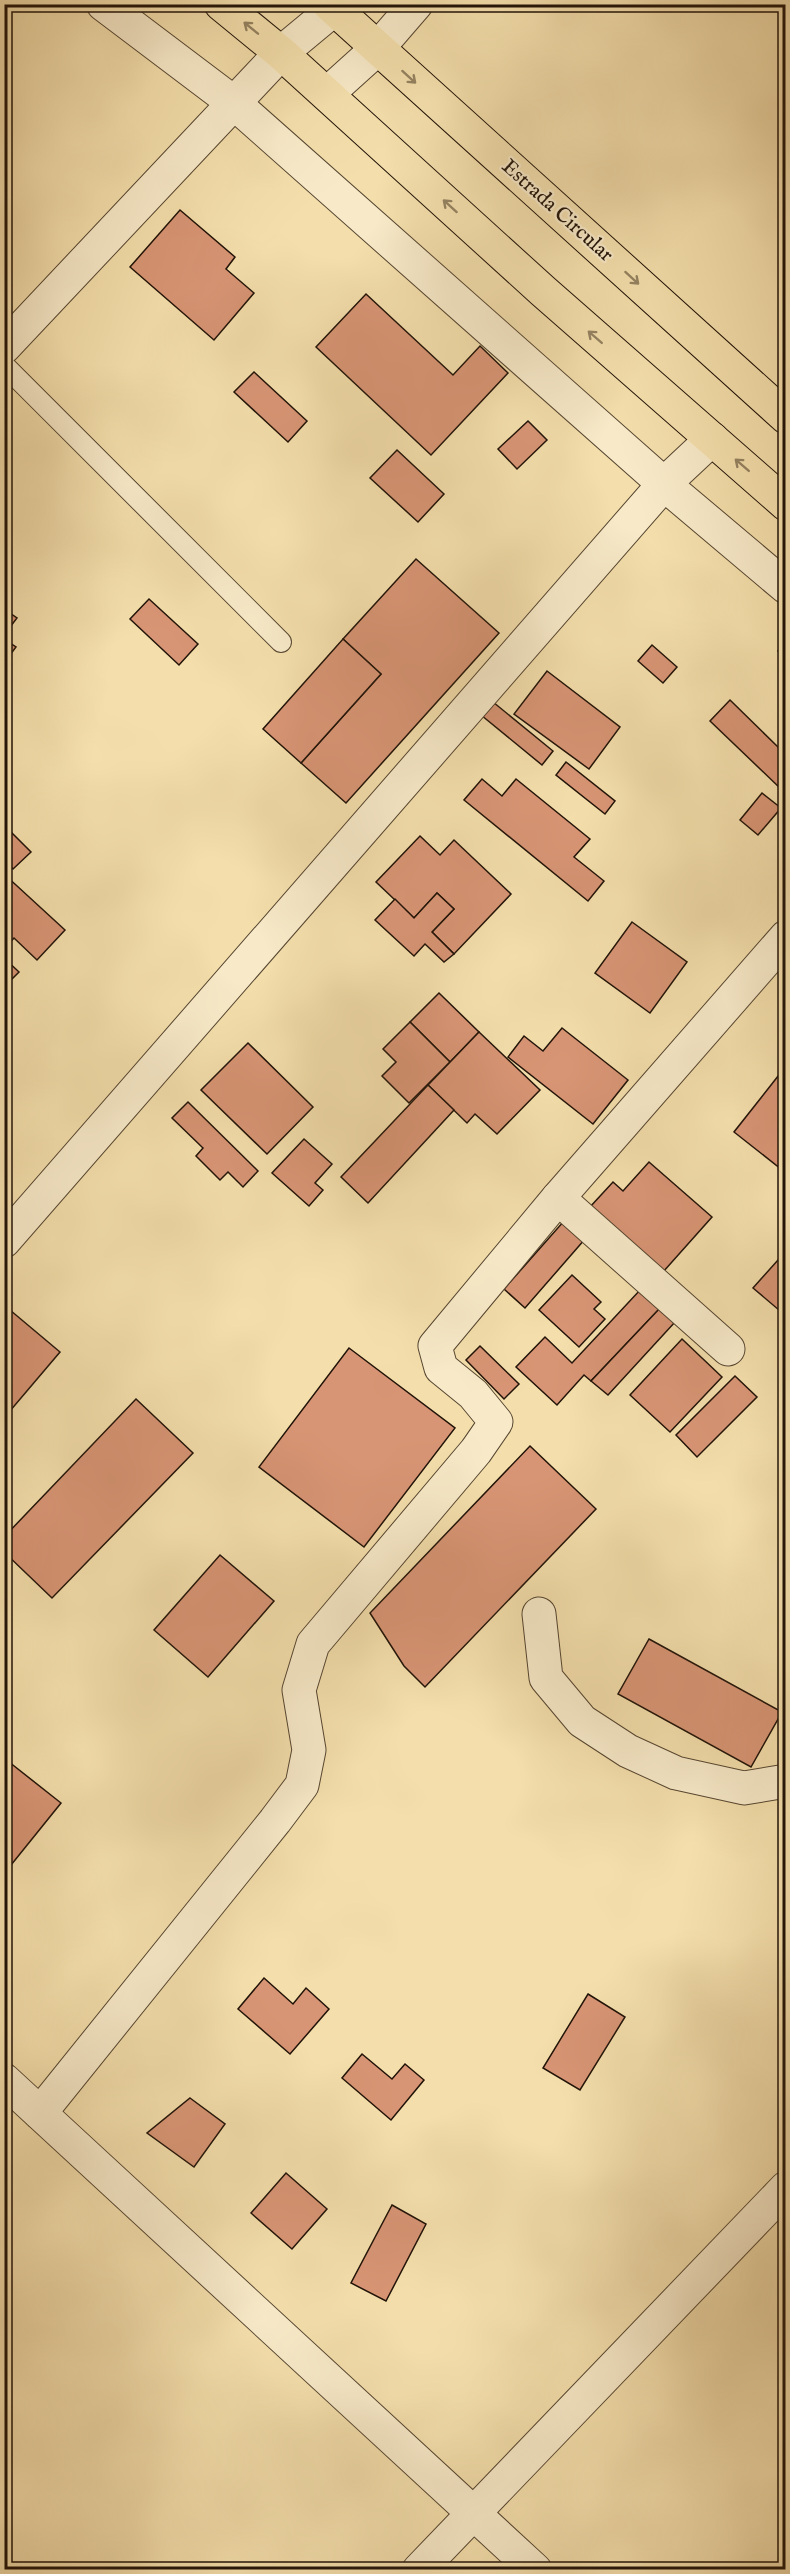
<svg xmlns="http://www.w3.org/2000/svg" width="790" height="2574" font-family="'IM FELL English',serif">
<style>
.building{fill:#d89575;stroke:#211308;stroke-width:1.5}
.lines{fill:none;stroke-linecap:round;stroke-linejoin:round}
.service-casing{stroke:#564631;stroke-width:22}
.minor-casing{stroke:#564631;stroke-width:35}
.tertiary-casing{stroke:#564631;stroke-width:35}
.primary-casing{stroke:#211308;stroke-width:35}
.service{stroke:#f8eac9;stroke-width:20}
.minor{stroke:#f8eac9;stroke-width:33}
.tertiary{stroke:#f8eac9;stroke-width:33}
.primary{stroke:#f4dfac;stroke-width:33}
.oneway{stroke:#958362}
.labels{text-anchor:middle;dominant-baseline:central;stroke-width:4.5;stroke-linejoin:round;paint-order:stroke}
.street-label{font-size:21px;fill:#211308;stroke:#f8eac9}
</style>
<rect width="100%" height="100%" fill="#f4dfac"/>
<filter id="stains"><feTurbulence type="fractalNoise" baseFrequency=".00333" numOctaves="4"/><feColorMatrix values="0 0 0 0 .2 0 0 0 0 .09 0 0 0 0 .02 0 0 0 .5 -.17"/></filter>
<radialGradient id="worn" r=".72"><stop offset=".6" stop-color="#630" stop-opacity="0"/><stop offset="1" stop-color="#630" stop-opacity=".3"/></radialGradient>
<g class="building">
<path d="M180 210 235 257 226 269 254 293 214 340 130 267Z"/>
<path d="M366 294 453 375 480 346 508 373 431 455 316 347Z"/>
<path d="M254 372 307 421 288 442 234 392Z"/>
<path d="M528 421 547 440 517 469 498 449Z"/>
<path d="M397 450 444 494 418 522 370 478Z"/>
<path d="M416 559 499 633 346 803 301 763 381 674 343 639Z"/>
<path d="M149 599 198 644 179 665 130 619Z"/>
<path d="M4 609 17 618 4 635Z"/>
<path d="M4 639 16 647 4 663Z"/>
<path d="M343 639 381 674 301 763 263 729Z"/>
<path d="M786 643V657L778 651Z"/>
<path d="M652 645 677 667 663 683 638 661Z"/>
<path d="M547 671 620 727 589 769 514 714Z"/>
<path d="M730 700 779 748 786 741V784L781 789 710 721Z"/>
<path d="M493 702 553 751 542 765 481 715Z"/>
<path d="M566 762 615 801 605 814 556 775Z"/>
<path d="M482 779 502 796 516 779 590 839 574 857 604 881 588 901 464 800Z"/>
<path d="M762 793 781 808 758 835 740 820Z"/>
<path d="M9 830 31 852 13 869 4 860V834Z"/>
<path d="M420 836 440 855 454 840 511 894 454 954 432 932 454 909 437 893 414 918 376 882Z"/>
<path d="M4 874 65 930 37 960 14 938 4 949Z"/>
<path d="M437 893 454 909 432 932 454 954 444 962 425 944 414 956 375 920 395 899 414 918Z"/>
<path d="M632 922 687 962 650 1013 595 973Z"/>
<path d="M4 958 19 972 4 987Z"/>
<path d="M439 993 479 1032 450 1062 410 1022Z"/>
<path d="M410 1022 450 1062 409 1103 382 1076 396 1062 383 1049Z"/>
<path d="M562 1028 628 1080 593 1124 508 1057 524 1036 543 1051Z"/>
<path d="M479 1032 540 1090 497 1134 475 1114 467 1123 428 1085Z"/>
<path d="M248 1043 313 1107 267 1154 201 1090Z"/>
<path d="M786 1066V1173L734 1132Z"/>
<path d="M428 1085 454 1110 368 1203 341 1177Z"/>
<path d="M188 1102 258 1171 243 1187 228 1172 220 1180 196 1156 203 1148 172 1118Z"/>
<path d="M304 1139 332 1164 315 1183 323 1190 309 1206 272 1173Z"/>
<path d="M649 1162 712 1217 663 1272 590 1207 613 1182 623 1191Z"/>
<path d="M564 1221 585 1239 525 1308 504 1289Z"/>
<path d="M778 1260 786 1266V1316L753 1288Z"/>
<path d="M572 1275 601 1302 594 1309 605 1319 579 1347 539 1310Z"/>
<path d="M641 1289 661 1307 591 1381 584 1375 557 1405 516 1367 545 1337 572 1363Z"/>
<path d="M4 1305 60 1352 4 1418Z"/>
<path d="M661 1307 675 1322 608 1395 591 1381Z"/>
<path d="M682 1339 722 1377 670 1432 630 1395Z"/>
<path d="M480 1346 519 1384 504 1399 466 1360Z"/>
<path d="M349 1348 455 1428 364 1547 259 1467Z"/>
<path d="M735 1376 757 1397 697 1457 676 1435Z"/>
<path d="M136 1399 193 1453 52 1598 4 1552V1537Z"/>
<path d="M530 1446 596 1509 425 1687 404 1666 370 1613Z"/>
<path d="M220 1555 274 1601 208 1677 154 1630Z"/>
<path d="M649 1639 782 1712 751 1767 618 1694Z"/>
<path d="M4 1758 61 1803 7 1870 4 1868Z"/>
<path d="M264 1978 293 2004 306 1988 329 2009 290 2054 238 2009Z"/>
<path d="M588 1994 625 2017 580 2090 543 2068Z"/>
<path d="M362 2054 392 2079 405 2064 424 2080 391 2120 342 2078Z"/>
<path d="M190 2098 225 2124 194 2167 147 2133Z"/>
<path d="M286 2173 327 2209 292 2249 251 2213Z"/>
<path d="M392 2205 426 2224 386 2301 351 2283Z"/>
</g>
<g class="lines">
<g class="service-casing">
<path id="service" d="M4 365 281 642"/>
</g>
<g class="minor-casing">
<g id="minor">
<path d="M103 4 234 103 664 484 786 587"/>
<path d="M327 94 378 48 416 4"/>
<path d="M4 347 281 53 340 4"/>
<path d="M558 1198 728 1349"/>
<path d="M4 1241 664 484 712 439"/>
<path d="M539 1614 546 1678 582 1721 628 1751 676 1773 744 1788 786 1781"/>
<path d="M40 2113 275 1821 302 1785 309 1750 299 1690 313 1644 476 1451 496 1422 473 1394 441 1368 435 1346 558 1198 786 937"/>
<path d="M419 2570 786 2188"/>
</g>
</g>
<g class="tertiary-casing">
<path id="tertiary" d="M4 2080 535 2570"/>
</g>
<g class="primary-casing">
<g id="primary">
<path d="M221 4 281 53 543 291 786 504"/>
<path d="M329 4 786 417"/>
</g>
</g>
<use href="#service" class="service"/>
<use href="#minor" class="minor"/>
<use href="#tertiary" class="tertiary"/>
<use href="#primary" class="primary"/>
</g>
<defs><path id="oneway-shaft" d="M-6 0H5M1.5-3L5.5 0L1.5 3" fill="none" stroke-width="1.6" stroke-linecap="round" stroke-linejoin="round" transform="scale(1.5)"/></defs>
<g class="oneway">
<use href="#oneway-shaft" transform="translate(251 28) rotate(-141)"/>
<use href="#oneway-shaft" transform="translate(409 77) rotate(42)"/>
<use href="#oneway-shaft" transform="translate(450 206) rotate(-138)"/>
<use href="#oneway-shaft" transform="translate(632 278) rotate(42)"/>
<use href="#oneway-shaft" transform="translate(595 337) rotate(-139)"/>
<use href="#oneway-shaft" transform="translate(742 465) rotate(-139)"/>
</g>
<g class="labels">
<g class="street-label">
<text transform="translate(557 211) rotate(42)">Estrada Circular</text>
</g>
</g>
<rect width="790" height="2574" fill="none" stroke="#f4dfac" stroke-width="24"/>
<rect x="6" y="6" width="778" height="2562" fill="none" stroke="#211308" stroke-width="3"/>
<rect x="12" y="12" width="766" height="2550" fill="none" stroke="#211308" stroke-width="1.5"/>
<rect width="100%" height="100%" filter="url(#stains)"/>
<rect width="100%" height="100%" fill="url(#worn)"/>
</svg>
